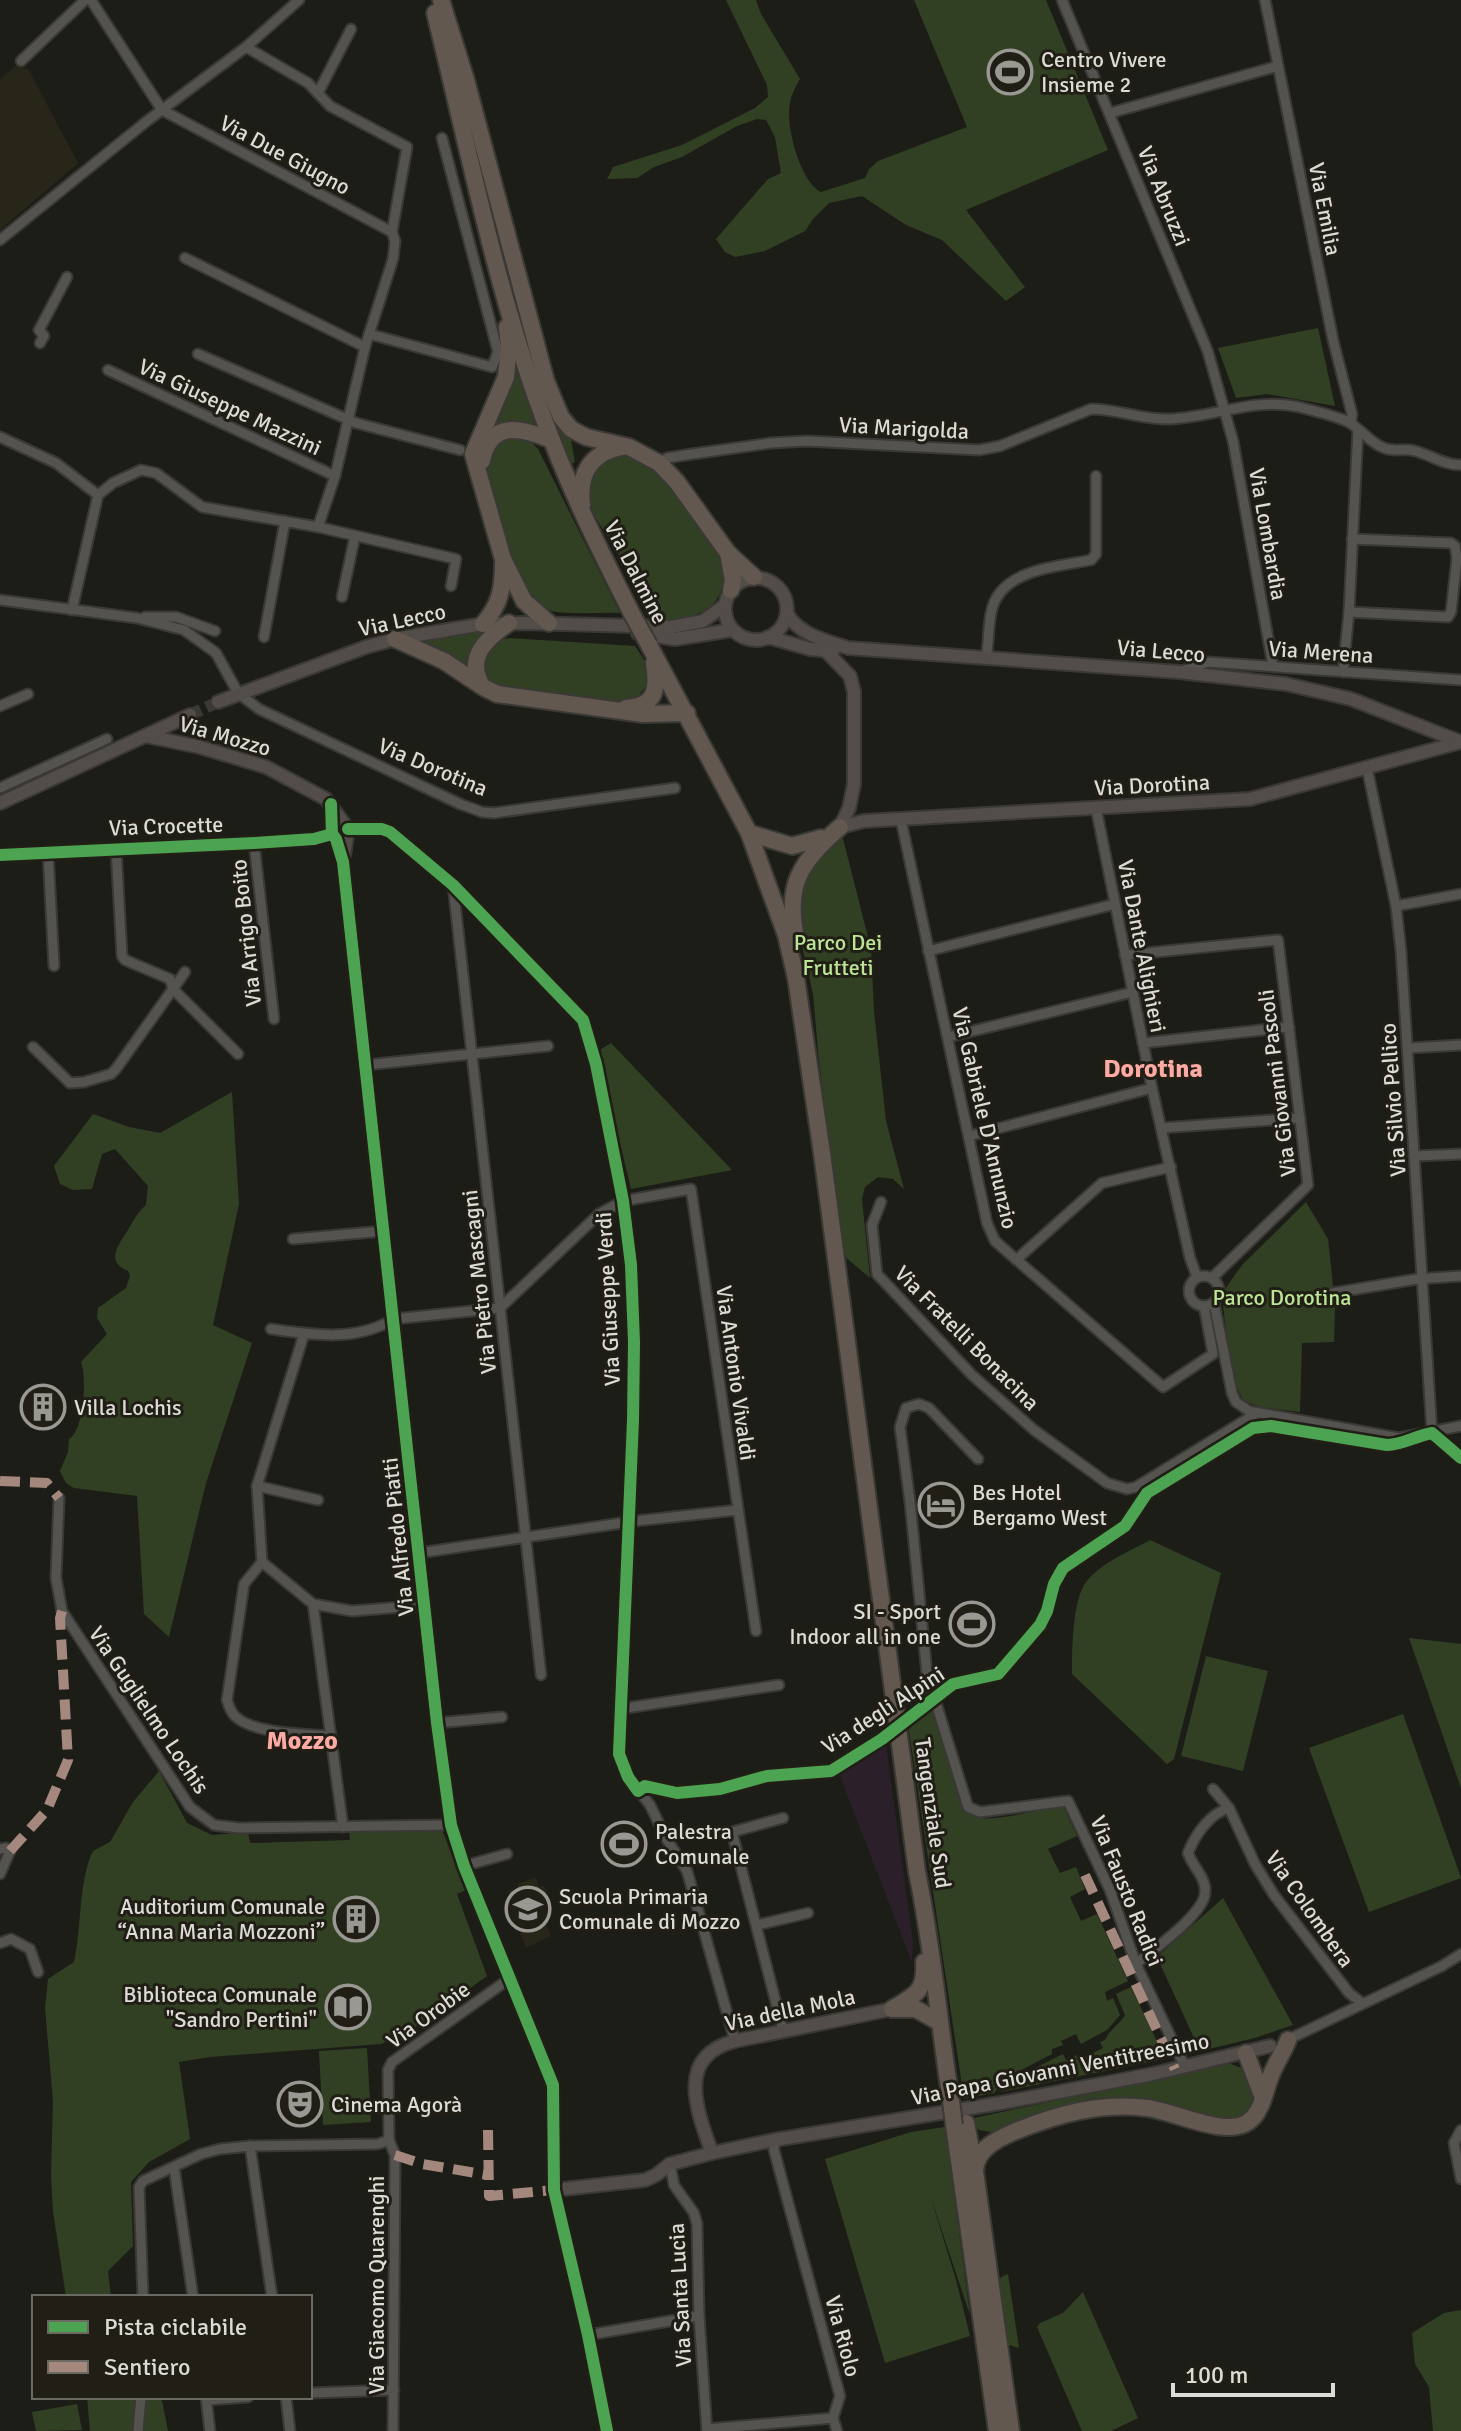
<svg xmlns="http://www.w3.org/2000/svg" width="1461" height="2431" font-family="Signika,sans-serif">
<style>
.commercial{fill:#2b202a}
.built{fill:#282618}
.green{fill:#314022}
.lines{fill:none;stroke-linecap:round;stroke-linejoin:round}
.secondary-tunnel{stroke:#3a3a34;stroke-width:12;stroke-dasharray:12 6;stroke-linecap:butt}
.street-casing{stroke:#3a3936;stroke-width:13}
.secondary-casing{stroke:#3a3936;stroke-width:16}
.highway-casing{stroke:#3a3936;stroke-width:20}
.street{stroke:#545350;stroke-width:9}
.secondary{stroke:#524d48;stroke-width:12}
.highway{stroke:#63584f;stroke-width:16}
.highway-bridge-casing{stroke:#3a3936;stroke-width:20;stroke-linecap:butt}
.highway-bridge{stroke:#63584f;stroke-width:16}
.quiet{stroke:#a5887d;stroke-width:10;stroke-dasharray:20 10;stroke-linecap:butt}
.cycleway-casing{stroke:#201e15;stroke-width:17}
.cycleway{stroke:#4ca352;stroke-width:12}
.labels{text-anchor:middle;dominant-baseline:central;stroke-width:6;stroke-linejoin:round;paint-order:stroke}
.poi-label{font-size:22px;fill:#dcdbd5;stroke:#201e15;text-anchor:start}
.street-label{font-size:22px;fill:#dcdbd5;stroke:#201e15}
.park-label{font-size:22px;fill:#bce595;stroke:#201e15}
.quarter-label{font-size:26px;font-weight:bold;fill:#feaaa4;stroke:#201e15}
</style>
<rect width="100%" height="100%" fill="#1d1d18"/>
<path class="commercial" d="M885 1739 913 1943 912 1962 838 1771Z"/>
<g class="built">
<path d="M15 66 28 69 78 163 0 230V80Z"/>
<path d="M536 1877 539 1887 544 1885 549 1898 538 1903 551 1936 526 1948 514 1917 517 1915 508 1891 518 1888 517 1884Z"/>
</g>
<g class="green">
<path d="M726 0H756L761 14 800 79C796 86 791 95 790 103 785 125 800 182 821 192L865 178 869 169 878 161 967 127 914 0H1046L1108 150 966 210 1025 287 1006 301 942 240 906 225 862 196 829 203 813 219 805 231 765 251 735 257 725 252 716 239 768 179 781 173 775 137 766 120 757 119 737 126 682 157 654 167 637 178 607 179 613 167 682 145 755 108 768 97 767 85Z"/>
<path d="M1318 328 1335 406 1267 394 1236 398 1218 348Z"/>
<path d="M514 358 542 433 535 429 479 444Z"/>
<path d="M549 406 571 440 575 462 570 464Z"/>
<path d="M514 437 529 440 538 449 620 613C600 612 563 616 546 609 530 602 517 581 512 566 503 543 478 466 492 446 497 439 507 438 514 437Z"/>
<path d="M620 456C666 456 702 530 726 566 725 609 698 620 659 619L594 515 588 498 586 477 605 458Z"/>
<path d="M498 625 471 673 405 640Z"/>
<path d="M509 638 635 646 648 666 650 677 647 685 638 696 628 700 618 702 499 688 486 677C483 656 487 642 509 638Z"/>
<path d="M841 831 871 949 874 1011 886 1121 904 1189 893 1179 878 1177 865 1187 862 1199 870 1278 844 1256 819 1062 813 994 799 933 797 914 806 875Z"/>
<path d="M611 1043 732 1170 631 1189 598 1051Z"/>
<path d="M232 1092 239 1204 213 1325 252 1343 206 1483 169 1637 144 1614 137 1496 74 1488 66 1483 60 1471 68 1452 69 1439C84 1431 87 1377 81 1362L107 1334 97 1318 98 1308 126 1288 130 1276 128 1271C106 1262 117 1247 126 1233 133 1222 136 1214 146 1205L148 1186 115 1149 102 1154 92 1189 73 1190 60 1184 54 1166 93 1114 129 1127 160 1133Z"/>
<path d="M1306 1202 1328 1239 1335 1304 1334 1342 1302 1343 1300 1412C1287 1410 1253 1408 1244 1400 1231 1386 1224 1314 1222 1293L1243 1264Z"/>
<path d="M1150 1540 1221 1573 1174 1759 1167 1764 1072 1674C1072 1652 1072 1598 1087 1581 1102 1562 1129 1552 1150 1540Z"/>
<path d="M1409 1638 1461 1644V1788Z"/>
<path d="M1206 1656 1268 1671 1243 1771 1181 1756Z"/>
<path d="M931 1705 958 1796C962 1804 965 1812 973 1816 989 1824 1041 1809 1060 1806L1064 1808 1077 1836 1048 1849 1060 1873 1076 1867 1085 1889 1070 1897 1081 1921 1097 1914 1128 1981 1105 1992 1107 2001 1113 1998 1120 2015 1107 2030 1081 2044 1076 2034 1061 2041 1063 2045 1052 2049V2054L1006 2078 994 2093 964 2099 908 1724Z"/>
<path d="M1403 1714 1461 1878 1369 1912 1309 1748Z"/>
<path d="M159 1771 187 1823 212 1835 248 1832 250 1843 350 1840 349 1832 442 1830 466 1890 457 1894 487 1976 414 2028 381 2044 210 2057 179 2062 190 2139 149 2162 131 2182 133 2246 108 2271 111 2297H66L53 2211 51 2175 53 2101 45 2008 48 1979 74 1962C82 1927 78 1882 93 1851L110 1842 133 1802Z"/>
<path d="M1223 1898 1293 2025 1255 2038 1200 2051 1157 1957Z"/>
<path d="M1131 1987 1163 2054 1159 2060 1001 2092 1011 2080 1063 2054 1066 2060 1077 2055 1080 2059 1103 2048 1100 2042 1105 2040C1110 2029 1119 2025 1125 2015L1116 1994Z"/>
<path d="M367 2048 371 2122 323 2125 319 2051Z"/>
<path d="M1228 2063 1247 2070 1257 2095 1251 2110 1240 2119 1218 2122 1162 2102 1121 2097 1088 2099 1012 2123 991 2132 979 2130 974 2126V2118Z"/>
<path d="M945 2127 970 2315 930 2195 956 2280 970 2336 885 2363 825 2159 911 2132Z"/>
<path d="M1008 2274 1019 2348 1006 2344 998 2285 1001 2277Z"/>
<path d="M1083 2292 1138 2418 1111 2431H1082L1037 2327 1040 2323 1063 2313Z"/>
<path d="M1461 2310V2431H1433L1429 2387 1415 2364 1412 2333 1444 2313Z"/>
<path d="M87 2397H157L162 2401 168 2431H90Z"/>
<path d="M77 2404 82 2430 36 2431 32 2412Z"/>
</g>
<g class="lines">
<path class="secondary-tunnel" d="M190 715 218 702"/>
<g class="street-casing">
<g id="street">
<path d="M91 0 162 110 392 232"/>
<path d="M1062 0 1208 352 1233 441 1273 666"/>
<path d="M1265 0 1333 340 1352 414 1351 423"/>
<path d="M246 47 308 83 330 106 407 147 392 232 395 241 393 259 365 347 335 476 318 527"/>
<path d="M21 61 85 0"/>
<path d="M318 93 351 29"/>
<path d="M1110 113 1278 66"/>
<path d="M0 240 147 121 246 47 299 0"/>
<path d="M185 258 365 347"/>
<path d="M369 334 492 367 498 352 442 138"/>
<path d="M40 343 44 336 39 330 67 277"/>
<path d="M198 354 356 423 460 450"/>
<path d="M108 370 335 476"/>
<path d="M0 437 56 463 98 495"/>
<path d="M659 463 667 458 692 454 771 443 807 441 979 450 1000 446 1091 409C1118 409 1143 420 1170 419 1216 417 1256 396 1303 408 1318 412 1337 416 1350 423 1362 430 1370 443 1384 448 1394 452 1405 448 1415 451 1431 455 1443 465 1461 465"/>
<path d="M342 597 355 536"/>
<path d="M0 600 137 618 184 630 216 653 238 693 259 709 460 804 482 812 494 813 675 788"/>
<path d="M72 610 98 495 113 483 141 470 156 473 202 507 318 527 456 559 451 586"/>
<path d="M1349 612 1448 617 1451 612 1457 558 1455 546 1451 543 1352 539"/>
<path d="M145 617H176L215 631"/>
<path d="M264 637 285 521"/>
<path d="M986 658C989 643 988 628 991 613 999 569 1056 567 1091 560L1096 554V476"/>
<path d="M1182 671 1208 662 1461 680"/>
<path d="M1343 672 1349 612 1358 430"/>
<path d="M0 706 28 694"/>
<path d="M1367 768 1396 906 1401 951 1432 1433"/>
<path d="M0 788 107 739"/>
<path d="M1096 808 1152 1088 1190 1258 1197 1277"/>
<path d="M901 820 987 1223 995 1241 1163 1387 1213 1354 1204 1306"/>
<path d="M348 829H382L390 832 453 885 583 1020 596 1064 623 1201 631 1265 634 1342 633 1420 619 1754 628 1777 650 1805 666 1838 687 1871 735 2041"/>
<path d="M254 843 274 1019"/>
<path d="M116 848 122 956 125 960 170 979 173 989 238 1054"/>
<path d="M48 852 54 966"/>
<path d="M0 855 254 843 314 839 332 834"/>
<path d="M453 885 541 1675"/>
<path d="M1396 906 1461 894"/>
<path d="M928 951 1115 904"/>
<path d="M1125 955 1278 940 1308 1185 1212 1278"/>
<path d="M948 1037 1133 992"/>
<path d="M1143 1043 1289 1027"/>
<path d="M33 1047 70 1083 84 1082 111 1074 116 1069 185 972"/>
<path d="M1408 1048 1461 1045"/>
<path d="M366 1065 548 1046"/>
<path d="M1161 1128 1300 1118"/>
<path d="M969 1136 1152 1088"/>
<path d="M1414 1156 1461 1154"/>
<path d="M881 1202 872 1225 877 1274 972 1375 1034 1430 1107 1483 1127 1489 1136 1487 1257 1413"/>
<path d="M293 1239 384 1231"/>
<path d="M1016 1260 1102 1183 1171 1167"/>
<circle cx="1204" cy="1291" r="15"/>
<path d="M1333 1293 1417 1279 1461 1276"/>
<path d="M1214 1303 1232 1393 1236 1402 1249 1411 1399 1438 1461 1426"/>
<path d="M271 1329C314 1335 355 1342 394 1319L500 1308 599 1214 623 1201 691 1189 756 1631"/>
<path d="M304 1334 257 1486 262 1562 244 1584 227 1700C229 1707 231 1713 236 1717 255 1734 306 1734 331 1736"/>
<path d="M1432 1433 1461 1458"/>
<path d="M978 1459 929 1408 919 1404 906 1408 900 1427 910 1502 927 1674 968 1807 980 1812 1068 1801 1110 1890 1136 1964 1185 2067"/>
<path d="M257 1486 318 1500"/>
<path d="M59 1498 56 1578 62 1611 190 1807 214 1825 239 1828 451 1825"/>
<path d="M419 1553 635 1521 738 1510"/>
<path d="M262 1562 313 1604 352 1611 426 1605"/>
<path d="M313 1604 343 1827"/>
<path d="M619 1709 779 1685"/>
<path d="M437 1723 502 1717"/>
<path d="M1213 1789 1229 1808 1255 1864 1274 1895 1349 1993 1362 2003"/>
<path d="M0 1849 6 1848 10 1851 0 1874"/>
<path d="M464 1866 507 1854"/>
<path d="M757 1925 808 1913"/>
<path d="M0 1943 11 1939 30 1949 38 1972"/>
<path d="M1136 1964C1153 1950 1204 1914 1205 1893 1207 1878 1192 1866 1188 1853 1195 1835 1210 1813 1229 1808"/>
<path d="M783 2030 732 1832 783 1818"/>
<path d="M1285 2041 1442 1966 1461 1954"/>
<path d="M1461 2130 1454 2143 1461 2179"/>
<path d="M250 2146 272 2297"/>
<path d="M670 2164 674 2185 694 2213 697 2224 699 2316 707 2431"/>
<path d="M174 2167 193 2297"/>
<path d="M554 2190 588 2335 607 2431"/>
<path d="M143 2297 139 2187 143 2181 201 2154 220 2149 250 2146 378 2144 389 2140"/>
<path d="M588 2335 699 2316"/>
<path d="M310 2393 394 2390"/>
<path d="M206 2397 210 2431"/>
<path d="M286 2397 290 2431"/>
<path d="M207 2400 248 2397"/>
<path d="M833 2418 837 2431"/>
<path d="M707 2429 833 2418 840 2396 774 2150V2140"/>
<path d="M138 2431 141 2397"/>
<path d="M393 2431 395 2155 389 2140 388 2070 392 2062 509 1979"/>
</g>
</g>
<g class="secondary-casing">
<g id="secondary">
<circle cx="756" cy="609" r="31"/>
<path d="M787 613C797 634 827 641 848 648L1179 672 1286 684 1351 699 1461 742"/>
<path d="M638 633 675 639 732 630"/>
<path d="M768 637 810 649 833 651"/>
<path d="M825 650 850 676 854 692V784L849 808 840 827"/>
<path d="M218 702 366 647 395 639 483 624 527 623 671 627 703 621 725 605"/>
<path d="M146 736 200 747 266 767 326 799 348 829 344 855"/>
<path d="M0 803 190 715"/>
<path d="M331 804 332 834 336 839 343 862 437 1723 451 1825 464 1866 553 2085 554 2190 645 2180 656 2175 670 2164 712 2153 774 2140 1001 2103 1153 2074 1270 2046"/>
<path d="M840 827 864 821 1250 799 1461 742"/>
<path d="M712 2153C696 2109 676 2056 735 2041L892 2009"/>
</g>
</g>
<g class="highway-casing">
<g id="highway">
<path d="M441 0 466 80 546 381 561 417 571 429 586 437 629 447 659 463 677 482 728 553 754 577"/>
<path d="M435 13C468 146 495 286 542 414 567 484 599 549 632 614"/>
<path d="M507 327 509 346 506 377 473 454 503 559 524 601 549 623"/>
<path d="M482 461C490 419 522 428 552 440"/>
<path d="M582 505C578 474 590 453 622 447"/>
<path d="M728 553 733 580 731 590"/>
<path d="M483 624C500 605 503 589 503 564"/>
<path d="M395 639 444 661 483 687 497 694 643 714 687 713"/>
<path d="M649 645 749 833 786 935 796 978 822 1153 917 1872C933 1948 939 2025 951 2101"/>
<path d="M482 686C465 657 487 638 509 623"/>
<path d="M626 708C657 706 658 688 654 663"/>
<path d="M749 833 792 846 821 838"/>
<path d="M796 939C785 884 800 863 840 827"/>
<path d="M892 2009C916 1995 926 1991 924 1962"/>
<path d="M894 2009H916L939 2022"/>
<path d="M1246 2053 1263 2098"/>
<path d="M966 2123 975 2171 1011 2431"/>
<path d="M954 2125 997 2431"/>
<path d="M975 2171C976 2149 997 2139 1016 2131 1058 2114 1101 2102 1147 2108 1174 2111 1225 2138 1248 2122 1263 2112 1265 2088 1272 2073 1277 2061 1284 2051 1288 2040"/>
</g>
</g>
<use href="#street" class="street"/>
<use href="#secondary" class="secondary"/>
<use href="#highway" class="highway"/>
<g class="highway-bridge-casing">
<g id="highway-bridge">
<path d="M632 614 649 645"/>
<path d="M951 2101 954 2125"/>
</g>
</g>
<use href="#highway-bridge" class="highway-bridge"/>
<g class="quiet">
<path d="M0 1481 47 1483 59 1498"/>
<path d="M10 1851 47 1810 68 1760 60 1618 62 1611"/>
<path d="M1085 1875 1175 2069"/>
<path d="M488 2130 489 2196 554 2190"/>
<path d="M395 2155 422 2164 488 2175"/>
</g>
<g class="cycleway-casing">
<g id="cycleway">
<path d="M331 804 332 834 336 839 343 862 437 1723 451 1825 464 1866 553 2085 554 2190 588 2335 607 2431"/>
<path d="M348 829H382L390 832 453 885 583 1020 596 1064 623 1201 631 1265 634 1342 633 1420 619 1754 628 1777 638 1791 645 1786 677 1793 720 1789 767 1776 831 1771 882 1739 953 1684 998 1674 1040 1625 1047 1611 1054 1584 1063 1568 1125 1526 1147 1493 1253 1428 1271 1426 1387 1445C1403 1445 1415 1436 1432 1433L1461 1458"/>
<path d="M0 855 254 843 314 839 332 834"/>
</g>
</g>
<use href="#cycleway" class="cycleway"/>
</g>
<defs>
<g id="stadium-ring" transform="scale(2.3)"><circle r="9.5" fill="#201e15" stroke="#999893" stroke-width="1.5"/><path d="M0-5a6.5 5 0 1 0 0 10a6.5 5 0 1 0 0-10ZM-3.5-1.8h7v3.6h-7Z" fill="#999893"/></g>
<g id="building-ring" transform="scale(2.3)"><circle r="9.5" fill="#201e15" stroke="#999893" stroke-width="1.5"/><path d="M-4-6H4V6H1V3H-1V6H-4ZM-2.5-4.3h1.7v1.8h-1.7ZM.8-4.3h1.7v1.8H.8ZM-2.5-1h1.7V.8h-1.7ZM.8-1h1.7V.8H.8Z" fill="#999893"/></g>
<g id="hotel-ring" transform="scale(2.3)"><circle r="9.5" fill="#201e15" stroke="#999893" stroke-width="1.5"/><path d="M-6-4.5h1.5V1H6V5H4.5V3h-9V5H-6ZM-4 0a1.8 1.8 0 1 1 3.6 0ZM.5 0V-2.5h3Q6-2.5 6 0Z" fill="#999893"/></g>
<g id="school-ring" transform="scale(2.3)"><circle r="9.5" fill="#201e15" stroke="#999893" stroke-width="1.5"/><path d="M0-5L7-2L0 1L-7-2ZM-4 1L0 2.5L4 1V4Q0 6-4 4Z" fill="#999893"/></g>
<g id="library-ring" transform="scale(2.3)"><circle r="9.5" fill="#201e15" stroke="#999893" stroke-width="1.5"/><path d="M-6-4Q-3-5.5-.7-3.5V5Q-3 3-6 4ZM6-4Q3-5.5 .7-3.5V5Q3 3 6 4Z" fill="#999893"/></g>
<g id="theatre-ring" transform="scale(2.3)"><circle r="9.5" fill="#201e15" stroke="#999893" stroke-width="1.5"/><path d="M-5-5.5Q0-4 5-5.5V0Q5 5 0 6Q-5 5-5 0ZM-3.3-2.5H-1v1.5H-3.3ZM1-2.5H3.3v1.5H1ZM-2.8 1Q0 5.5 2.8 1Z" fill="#999893"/></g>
</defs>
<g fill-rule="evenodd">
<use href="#stadium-ring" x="1010" y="72"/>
<use href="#building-ring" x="43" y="1407"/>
<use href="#hotel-ring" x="941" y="1505"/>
<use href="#stadium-ring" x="972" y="1624"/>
<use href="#stadium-ring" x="624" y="1844"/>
<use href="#school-ring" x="528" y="1909"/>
<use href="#building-ring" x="356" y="1919"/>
<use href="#library-ring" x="348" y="2007"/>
<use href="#theatre-ring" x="300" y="2104"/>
</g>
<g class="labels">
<g class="poi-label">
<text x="1041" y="59">Centro Vivere<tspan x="1041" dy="25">Insieme 2</tspan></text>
<text x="74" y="1407">Villa Lochis</text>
<text x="972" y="1492">Bes Hotel<tspan x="972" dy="25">Bergamo West</tspan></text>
<text x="941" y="1611" text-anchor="end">SI - Sport<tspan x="941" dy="25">Indoor all in one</tspan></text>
<text x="655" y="1831">Palestra<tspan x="655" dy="25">Comunale</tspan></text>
<text x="559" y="1896">Scuola Primaria<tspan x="559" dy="25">Comunale di Mozzo</tspan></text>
<text x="325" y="1906" text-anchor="end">Auditorium Comunale<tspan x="325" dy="25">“Anna Maria Mozzoni”</tspan></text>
<text x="317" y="1994" text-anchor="end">Biblioteca Comunale<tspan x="317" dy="25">"Sandro Pertini"</tspan></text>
<text x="331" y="2104">Cinema Agorà</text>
</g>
<g class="street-label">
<text transform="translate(285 155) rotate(28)">Via Due Giugno</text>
<text transform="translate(1164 196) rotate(68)">Via Abruzzi</text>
<text transform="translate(1325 209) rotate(79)">Via Emilia</text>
<text transform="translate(230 407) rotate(25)">Via Giuseppe Mazzini</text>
<text transform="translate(904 428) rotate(3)">Via Marigolda</text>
<text transform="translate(1268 534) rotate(80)">Via Lombardia</text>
<text transform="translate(636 572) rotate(63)">Via Dalmine</text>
<text transform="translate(402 620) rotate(-12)">Via Lecco</text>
<text transform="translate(1161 651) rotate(5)">Via Lecco</text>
<text transform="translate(1321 652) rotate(4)">Via Merena</text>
<text transform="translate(225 736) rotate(16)">Via Mozzo</text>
<text transform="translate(433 767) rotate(23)">Via Dorotina</text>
<text transform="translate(1152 785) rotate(-3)">Via Dorotina</text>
<text transform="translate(166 826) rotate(-2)">Via Crocette</text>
<text transform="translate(246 933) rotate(-96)">Via Arrigo Boito</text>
<text transform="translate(1142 946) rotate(79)">Via Dante Alighieri</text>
<text transform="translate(1277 1083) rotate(-97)">Via Giovanni Pascoli</text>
<text transform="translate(1393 1100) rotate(-94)">Via Silvio Pellico</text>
<text transform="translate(985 1118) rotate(77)">Via Gabriele D'Annunzio</text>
<text transform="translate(479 1282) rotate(-96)">Via Pietro Mascagni</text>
<text transform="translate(608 1299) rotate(-93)">Via Giuseppe Verdi</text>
<text transform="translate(967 1338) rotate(45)">Via Fratelli Bonacina</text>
<text transform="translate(736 1373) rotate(82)">Via Antonio Vivaldi</text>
<text transform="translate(398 1537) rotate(-96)">Via Alfredo Piatti</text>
<text transform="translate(149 1710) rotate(56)">Via Guglielmo Lochis</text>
<text transform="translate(883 1710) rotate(-33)">Via degli Alpini</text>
<text transform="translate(933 1813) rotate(82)">Tangenziale Sud</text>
<text transform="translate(1127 1891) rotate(68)">Via Fausto Radici</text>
<text transform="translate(1310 1909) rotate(55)">Via Colombera</text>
<text transform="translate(790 2010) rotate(-12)">Via della Mola</text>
<text transform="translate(428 2015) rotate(-36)">Via Orobie</text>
<text transform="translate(1060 2069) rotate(-11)">Via Papa Giovanni Ventitreesimo</text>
<text transform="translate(376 2285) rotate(-90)">Via Giacomo Quarenghi</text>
<text transform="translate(680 2295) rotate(-93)">Via Santa Lucia</text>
<text transform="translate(843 2336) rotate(75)">Via Riolo</text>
</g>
<g class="park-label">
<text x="838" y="942">Parco Dei<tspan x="838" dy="25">Frutteti</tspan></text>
<text x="1282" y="1297">Parco Dorotina</text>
</g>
<g class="quarter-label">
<text x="1153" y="1069">Dorotina</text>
<text x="302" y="1741">Mozzo</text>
</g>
</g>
<rect x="32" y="2295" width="280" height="104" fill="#201e15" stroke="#6b6a62" stroke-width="2"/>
<rect x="48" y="2321" width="40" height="12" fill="#4ca352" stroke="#6b6a62" stroke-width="2"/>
<text x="104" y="2335" font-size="24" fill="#dcdbd5">Pista ciclabile</text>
<rect x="48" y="2361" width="40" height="12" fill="#a5887d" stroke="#6b6a62" stroke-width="2"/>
<text x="104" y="2375" font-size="24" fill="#dcdbd5">Sentiero</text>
<path d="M1173 2383v12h160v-12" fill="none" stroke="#dcdbd5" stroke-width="4"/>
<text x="1185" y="2383" font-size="24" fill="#dcdbd5" stroke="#201e15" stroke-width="6" paint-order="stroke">100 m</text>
</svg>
